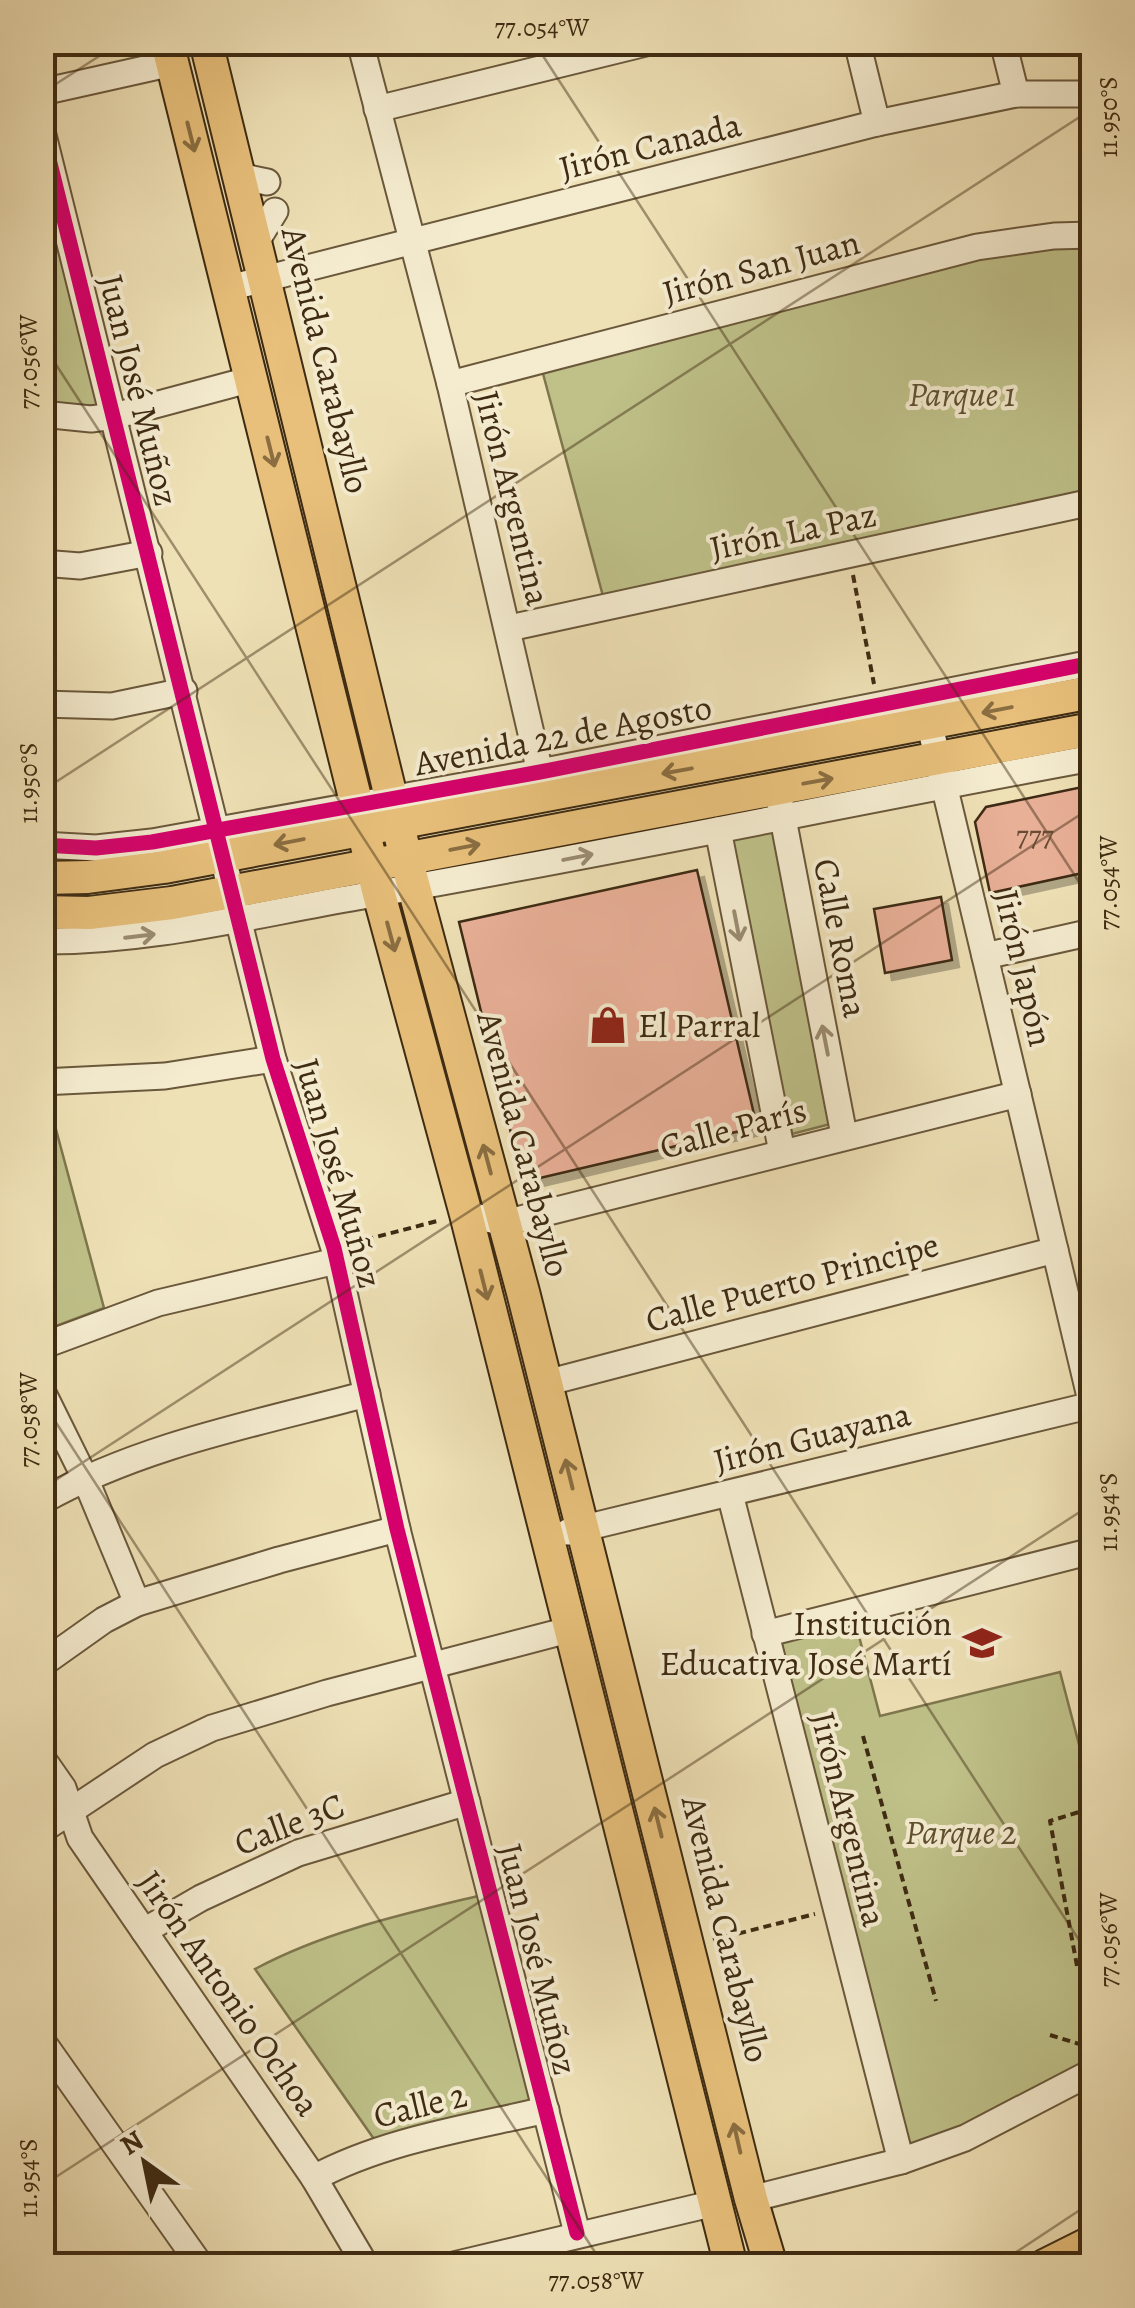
<svg xmlns="http://www.w3.org/2000/svg" width="1135" height="2308" font-family="Alegreya,serif">
<style>
.green{fill:#bfc189;stroke:#7e764e;stroke-width:2.5}
.building{fill:#e9b098;stroke:#3e2b12;stroke-width:2.5;filter:url(#shadow)}
.lines{fill:none;stroke-linecap:round;stroke-linejoin:round}
.minor-casing{stroke:#6a583b;stroke-width:29}
.major-casing{stroke:#3e2b12;stroke-width:36}
.path{stroke:#3e2b12;stroke-width:4;stroke-dasharray:8 5;stroke-linecap:butt}
.minor{stroke:#f5ecd0;stroke-width:25}
.major{stroke:#e8c07b;stroke-width:32}
.cycleway-casing{stroke:#f5ecd0;stroke-width:21}
.cycleway{stroke:#d6006c;stroke-width:15}
.oneway{stroke:#8a6e41}
.oneway2{stroke:#9a8c71}
.ticks{fill:none;stroke:#3e2b12;stroke-width:2.5;stroke-opacity:0.45}
.labels{text-anchor:middle;dominant-baseline:central;stroke-width:8;stroke-linejoin:round;paint-order:stroke}
.number-label{font-size:30px;fill:#694c34}
.street-label{font-size:35px;fill:#3e2b12;stroke:#f5ecd0}
.park-label{font-size:35px;font-style:italic;fill:#5e5030;stroke:#f5ecd0}
.poi-label{font-size:35px;fill:#3e2b12;stroke:#f5ecd0;text-anchor:start}
.neatline{fill:none;stroke:#3e2b12;stroke-width:4}
.ticks-label{font-size:25px;text-anchor:middle;fill:#3e2b12}
</style>
<defs>
<filter id="shadow"><feDropShadow dx="7" dy="7" stdDeviation="0" flood-color="#0004"/></filter>
</defs>
<rect width="100%" height="100%" fill="#efe1b6"/>
<filter id="stains"><feTurbulence type="fractalNoise" baseFrequency=".002" numOctaves="4"/><feColorMatrix values="0 0 0 0 .2 0 0 0 0 .09 0 0 0 0 .02 0 0 0 .5 -.17"/></filter>
<radialGradient id="worn" r=".72"><stop offset=".6" stop-color="#630" stop-opacity="0"/><stop offset="1" stop-color="#630" stop-opacity=".3"/></radialGradient>
<g class="green">
<path d="M42 177 100 406 43 405Z"/>
<path d="M1083 240 1091 247 1092 264V499L603 596 542 370 979 257Z"/>
<path d="M774 831 834 1123 792 1134 728 841Z"/>
<path d="M43 1095 47 1096 104 1308 43 1331Z"/>
<path d="M855 1621 880 1716 1060 1672 1092 1794V2059L961 2126 907 2146 777 1642Z"/>
<path d="M482 1895 535 2103 374 2139 255 1969C326 1931 404 1914 482 1895Z"/>
</g>
<g class="building">
<path d="M1092 785V851H1089L1092 871 990 893 975 822 986 807Z"/>
<path d="M697 870 757 1127 523 1182 459 922Z"/>
<path d="M941 897 952 960 885 973 874 909Z"/>
</g>
<g class="lines">
<g class="minor-casing">
<g id="minor">
<path d="M360 42 450 384 540 772"/>
<path d="M857 42 877 123"/>
<path d="M1003 42 1016 94"/>
<path d="M42 92 172 63"/>
<path d="M377 109 650 42"/>
<path d="M42 131 273 1059 334 1248 397 1529 577 2233"/>
<path d="M239 176 267 182"/>
<path d="M256 242 275 211"/>
<path d="M229 288 877 123 1016 94H1092"/>
<path d="M450 384 977 247 1054 236 1092 235"/>
<path d="M42 414 91 419 114 416 252 379"/>
<path d="M42 563 80 566 149 553"/>
<path d="M509 628 1092 502"/>
<path d="M42 704 112 706 184 691"/>
<path d="M929 722 1092 1405"/>
<path d="M780 803 844 1135"/>
<path d="M718 830 782 1152"/>
<path d="M42 845 96 848 152 842 540 772 1092 663"/>
<path d="M42 941C149 942 252 915 357 897 602 855 847 803 1092 758"/>
<path d="M985 956 1092 932"/>
<path d="M42 1082 165 1076 273 1059"/>
<path d="M466 1214 505 1223 1018 1094"/>
<path d="M42 1346 158 1303 336 1261"/>
<path d="M546 1383 1055 1250"/>
<path d="M42 1391 85 1478 137 1603"/>
<path d="M730 1494 901 2161"/>
<path d="M42 1501C141 1445 258 1423 367 1394"/>
<path d="M568 1532 1092 1405"/>
<path d="M765 1634 1092 1551"/>
<path d="M42 1664 104 1620 137 1603 279 1560 397 1529"/>
<path d="M42 1758 63 1788 80 1838 314 2178 366 2266"/>
<path d="M42 1830 155 1755 212 1728 327 1693 572 1629"/>
<path d="M144 1931 201 1898 298 1853 467 1802"/>
<path d="M42 2041 201 2266"/>
<path d="M314 2178C385 2140 468 2128 546 2110"/>
<path d="M751 2199 901 2161 965 2138 1092 2072"/>
<path d="M449 2266 715 2203"/>
</g>
</g>
<g class="major-casing">
<g id="major">
<path d="M167 42 379 894 466 1214 731 2266"/>
<path d="M206 42 406 858 523 1292 751 2199 771 2266"/>
<path d="M42 878 88 877 164 867 1092 692"/>
<path d="M42 912 89 913 172 903 1092 729"/>
<path d="M1044 2266 1092 2242"/>
</g>
</g>
<g class="path">
<path d="M853 575 874 684"/>
<path d="M353 1243 441 1220"/>
<path d="M863 1736 936 2001"/>
<path d="M713 1940 815 1914"/>
<path d="M1077 1966 1050 1821 1092 1808"/>
<path d="M1050 2035 1092 2048"/>
</g>
<use href="#minor" class="minor"/>
<use href="#major" class="major"/>
<g class="cycleway-casing">
<g id="cycleway">
<path d="M42 131 273 1059 334 1248 397 1529 577 2233"/>
<path d="M42 845 96 848 152 842 540 772 1092 663"/>
</g>
</g>
<use href="#cycleway" class="cycleway"/>
</g>
<defs><path id="oneway-shaft" d="M-6 0H5M1.5-3L5.5 0L1.5 3" fill="none" stroke-width="1.6" stroke-linecap="round" stroke-linejoin="round" transform="scale(2.5)"/></defs>
<g class="oneway">
<use href="#oneway-shaft" transform="translate(191 137) rotate(76)"/>
<use href="#oneway-shaft" transform="translate(271 452) rotate(76)"/>
<use href="#oneway-shaft" transform="translate(997 710) rotate(169)"/>
<use href="#oneway-shaft" transform="translate(677 771) rotate(170)"/>
<use href="#oneway-shaft" transform="translate(818 781) rotate(-10)"/>
<use href="#oneway-shaft" transform="translate(289 842) rotate(169)"/>
<use href="#oneway-shaft" transform="translate(465 847) rotate(-11)"/>
<use href="#oneway-shaft" transform="translate(391 937) rotate(75)"/>
<use href="#oneway-shaft" transform="translate(487 1159) rotate(-105)"/>
<use href="#oneway-shaft" transform="translate(484 1285) rotate(76)"/>
<use href="#oneway-shaft" transform="translate(569 1474) rotate(-104)"/>
<use href="#oneway-shaft" transform="translate(658 1822) rotate(-104)"/>
<use href="#oneway-shaft" transform="translate(737 2138) rotate(-103)"/>
</g>
<g class="oneway2">
<use href="#oneway-shaft" transform="translate(578 857) rotate(-11)"/>
<use href="#oneway-shaft" transform="translate(737 926) rotate(79)"/>
<use href="#oneway-shaft" transform="translate(140 936) rotate(-7)"/>
<use href="#oneway-shaft" transform="translate(825 1040) rotate(-101)"/>
</g>
<path class="ticks" d="M534 42 1092 902M42 93 121 42M42 343 1092 1960M42 791 1092 109M42 1401 604 2266M42 1489 1092 807M42 2186 1092 1504M995 2266 1092 2202"/>
<defs>
<g id="shop-bare" transform="scale(3)"><path d="M-5-2.5h2.3a2.7 3.5 0 0 1 5.4 0H5L5.5 6h-11ZM-1.5-2.5h3a1.5 2.3 0 0 0-3 0Z" fill="#8f2418" stroke="#f5ecd0" stroke-width="2.5" paint-order="stroke"/></g>
<g id="school-bare" transform="scale(3)"><path d="M0-5L7-2L0 1L-7-2ZM-4 1L0 2.5L4 1V4Q0 6-4 4Z" fill="#8f2418" stroke="#f5ecd0" stroke-width="2.5" paint-order="stroke"/></g>
</defs>
<g fill-rule="evenodd">
<use href="#shop-bare" x="608" y="1025"/>
<use href="#school-bare" x="982" y="1643"/>
</g>
<g class="labels">
<g class="number-label">
<text x="1035" y="836">777</text>
</g>
<g class="street-label">
<text transform="translate(650 146) rotate(-14)">Jirón Canada</text>
<text transform="translate(761 267) rotate(-15)">Jirón San Juan</text>
<text transform="translate(326 360) rotate(76)">Avenida Carabayllo</text>
<text transform="translate(139 390) rotate(76)">Juan José Muñoz</text>
<text transform="translate(513 498) rotate(76)">Jirón Argentina</text>
<text transform="translate(793 531) rotate(-12)">Jirón La Paz</text>
<text transform="translate(563 735) rotate(-11)">Avenida 22 de Agosto</text>
<text transform="translate(841 938) rotate(79)">Calle Roma</text>
<text transform="translate(1024 968) rotate(77)">Jirón Japón</text>
<text transform="translate(733 1128) rotate(-15)">Calle París</text>
<text transform="translate(524 1144) rotate(75)">Avenida Carabayllo</text>
<text transform="translate(339 1173) rotate(74)">Juan José Muñoz</text>
<text transform="translate(792 1282) rotate(-15)">Calle Puerto Principe</text>
<text transform="translate(812 1437) rotate(-14)">Jirón Guayana</text>
<text transform="translate(849 1819) rotate(76)">Jirón Argentina</text>
<text transform="translate(289 1824) rotate(-21)">Calle 3C</text>
<text transform="translate(726 1929) rotate(76)">Avenida Carabayllo</text>
<text transform="translate(538 1959) rotate(76)">Juan José Muñoz</text>
<text transform="translate(229 1993) rotate(55)">Jirón Antonio Ochoa</text>
<text transform="translate(420 2105) rotate(-14)">Calle 2</text>
</g>
<g class="park-label">
<text x="962" y="394">Parque 1</text>
<text x="961" y="1832">Parque 2</text>
</g>
<g class="poi-label">
<text x="638" y="1025">El Parral</text>
<text x="952" y="1623" text-anchor="end">Institución<tspan x="952" dy="40">Educativa José Martí</tspan></text>
</g>
</g>
<rect width="1135" height="2308" fill="none" stroke="#efe1b6" stroke-width="110"/>
<g transform="translate(145 2163) rotate(327)" stroke="#f5ecd0" stroke-width="8" paint-order="stroke">
<path d="M0-8L18 38L0 25L-18 38Z" fill="#3e2b12"/>
<text y="-15" font-size="28" font-weight="bold" text-anchor="middle" fill="#3e2b12">N</text>
</g>
<rect x="55" y="55" width="1025" height="2198" class="neatline"/>
<g class="ticks-label">
<text x="542" y="36">77.054°W</text>
<text transform="translate(1108 117) rotate(-90)" y="9">11.950°S</text>
<text transform="translate(28 362) rotate(-90)" y="9">77.056°W</text>
<text transform="translate(28 783) rotate(-90)" y="9">11.950°S</text>
<text transform="translate(1108 883) rotate(-90)" y="9">77.054°W</text>
<text transform="translate(28 1420) rotate(-90)" y="9">77.058°W</text>
<text transform="translate(1108 1512) rotate(-90)" y="9">11.954°S</text>
<text transform="translate(1108 1940) rotate(-90)" y="9">77.056°W</text>
<text transform="translate(28 2178) rotate(-90)" y="9">11.954°S</text>
<text x="596" y="2289">77.058°W</text>
</g>
<rect width="100%" height="100%" filter="url(#stains)"/>
<rect width="100%" height="100%" fill="url(#worn)"/>
</svg>
